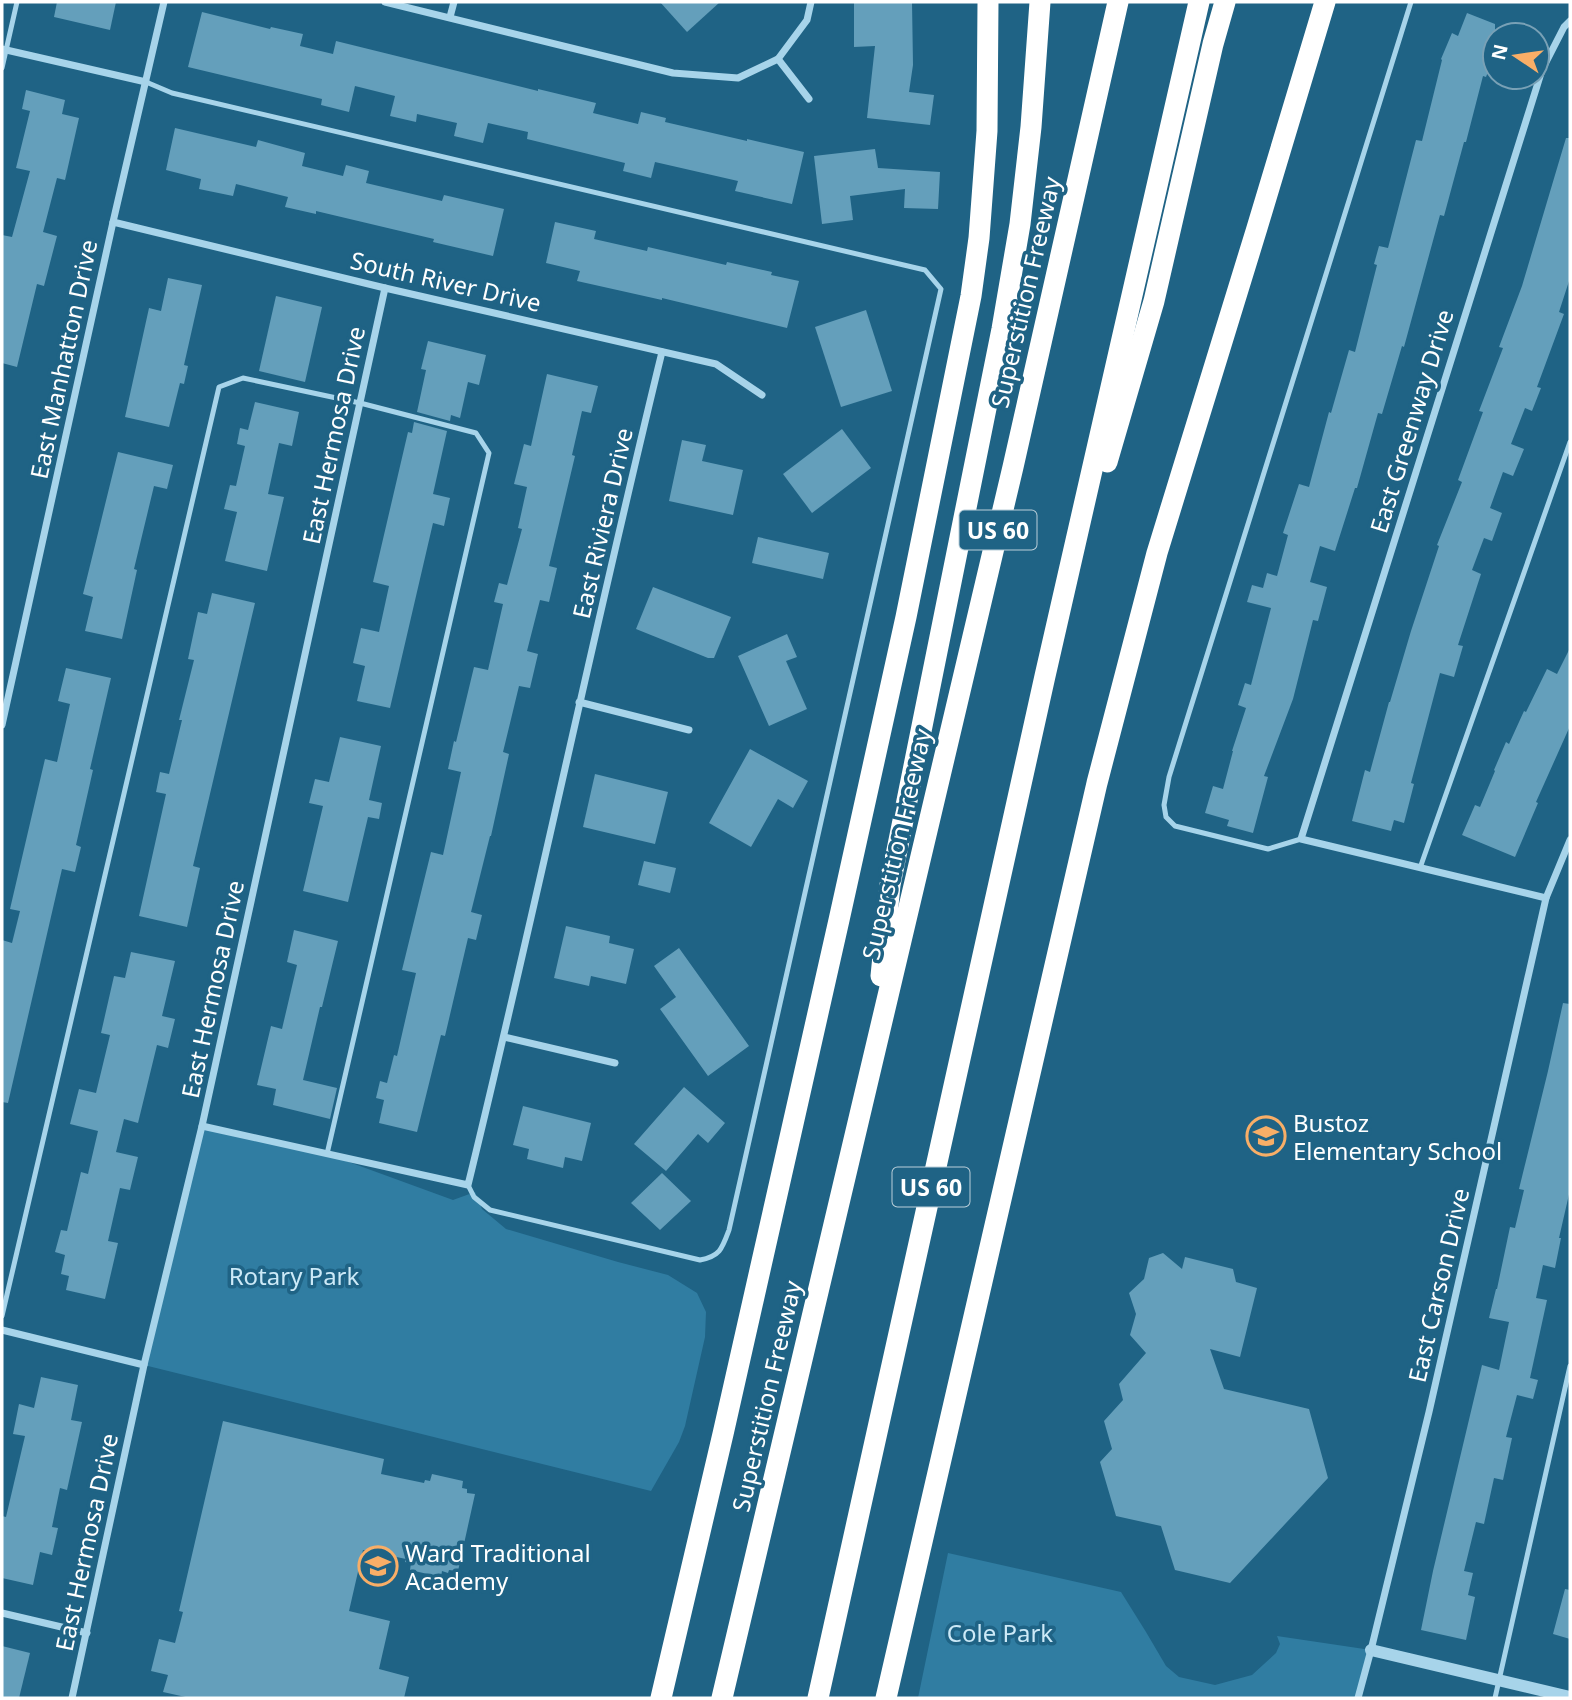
<svg xmlns="http://www.w3.org/2000/svg" width="1572" height="1700" font-family="'Noto Sans',sans-serif">
<style>
.green{fill:#307da2}
.building{fill:#649fbb}
.lines{fill:none;stroke-linecap:round;stroke-linejoin:round}
.service{stroke:#a7d4ea;stroke-width:5}
.minor{stroke:#a7d4ea;stroke-width:7}
.tertiary{stroke:#a7d4ea;stroke-width:12}
.motorway{stroke:#fff;stroke-width:21}
.labels{text-anchor:middle;dominant-baseline:central;stroke-width:7;stroke-linejoin:round;paint-order:stroke}
.shield{fill:#1f6385;stroke:#bcd0da;stroke-width:2}
.shield-label{font-size:23px;font-weight:bold;fill:#fff}
.street-label{font-size:24px;fill:#fff;stroke:#1f6385}
.poi-label{font-size:24px;fill:#fff;stroke:#1f6385;text-anchor:start}
.park-label{font-size:24px;fill:#cce9f7;stroke:#1f6385}
</style>
<rect width="100%" height="100%" fill="#1f6385"/>
<g class="green">
<path d="M202 1126 327 1154 453 1200 475 1192 482 1209 506 1229 618 1262 668 1275 697 1293 706 1312 705 1337 685 1426 679 1442 651 1491 144 1365Z"/>
<path d="M948 1553 1121 1592 1146 1632 1166 1666 1179 1677 1215 1685 1252 1675 1276 1653 1280 1644 1277 1636 1371 1650 1358 1698H918Z"/>
</g>
<g class="building">
<path d="M57 2H116L110 30 54 17Z"/>
<path d="M660 2H720L687 32Z"/>
<path d="M854 2H912L913 65 909 92 934 95 930 125 867 118 875 46 854 47Z"/>
<path d="M202 12 270 29 271 27 303 34 300 46 333 54 336 41 538 91V89L596 103 593 113 638 124 641 112 666 118 665 122 747 141V139L804 152 792 204 735 191 738 181 655 162 651 178 623 171 625 163 527 139 528 132 488 123 483 143 454 136 457 123 417 114 416 122 390 116 395 96 355 86 349 112 321 105 322 99 188 67Z"/>
<path d="M1467 13 1495 24V54L1486 77 1483 76 1466 142H1464L1444 216 1440 215 1404 347 1402 346 1382 414 1378 413 1357 488H1355L1335 551 1320 546 1310 582 1327 587 1318 621 1313 620 1293 699 1264 776 1268 777 1253 833 1227 826 1229 820 1205 813 1213 786 1223 789 1233 751H1232L1246 708 1238 705 1245 683 1251 685 1271 608 1247 602 1252 585 1263 588 1267 573 1277 576 1288 535 1283 533 1299 484 1309 487 1329 412 1331 413 1349 350 1355 352 1377 265 1374 264 1379 246 1388 248 1416 140 1422 141 1442 60 1441 59 1452 33 1458 36Z"/>
<path d="M26 90 65 100 62 114 79 118 65 180 57 178 43 232 57 236 44 286 37 284 17 367 2 363V235L12 237 30 171 16 168 30 111 22 109Z"/>
<path d="M175 128 256 147 258 140 305 153 302 166 343 176 346 165 369 171 366 183 442 201 444 195 504 209 493 256 433 242 434 239 316 211V214L285 207 288 197 236 184 233 196 199 189 201 179 166 170Z"/>
<path d="M1566 138H1570V278L1559 312 1564 314 1537 387 1541 388 1532 411 1525 408 1511 444 1524 449 1513 476 1503 472 1490 508 1502 513 1492 541 1484 538 1472 570 1481 574 1458 645 1463 646 1454 677 1440 673 1411 783 1414 784 1404 823 1394 820 1391 831 1352 821 1365 770 1370 772 1389 702H1390L1411 631 1439 546 1437 545 1462 482 1458 480 1483 412 1479 411 1503 348 1499 347 1522 286Z"/>
<path d="M875 149 878 168 940 172 938 209 904 208 905 189 850 196 853 220 822 224 814 156Z"/>
<path d="M555 222 596 231 594 239 647 251 648 247 726 265 727 262 772 272 771 275 799 281 787 328 662 298V300L577 281 580 271 546 263Z"/>
<path d="M168 278 202 285 184 365 188 366 184 384 180 383 169 427 125 417 149 308 161 311Z"/>
<path d="M276 296 322 307 305 382 259 371Z"/>
<path d="M866 310 892 391 841 407 815 327Z"/>
<path d="M428 341 486 355 479 385 468 382 460 418 451 415 450 421 417 412 426 370 421 369Z"/>
<path d="M547 374 598 386 591 413 582 411 572 455 575 456 549 566 557 568 549 602 540 600 527 651 538 654 530 688 519 686 503 752 509 754 491 836H490L471 912 482 915 476 940 468 938 445 1036 441 1035 417 1132 379 1123 384 1100 376 1098 380 1081 387 1083 394 1055 397 1056 416 973 402 970 431 852 443 855 461 772 448 769 454 741 456 742 474 667 488 670 503 604 494 602 499 583 507 585 522 529 518 528 527 487 514 484 524 444 531 446Z"/>
<path d="M255 402 299 412 292 446 279 443 268 494 284 497 267 571 225 561 237 512 224 509 230 485 236 486 245 446 237 444 240 428 248 430Z"/>
<path d="M414 422 447 431 433 494 450 498 444 526 433 523 390 708 357 701 365 666 353 663 361 628 379 632 389 586 373 582 408 432 412 433Z"/>
<path d="M842 429 871 468 812 513 783 474Z"/>
<path d="M682 440 706 445 702 461 743 470 733 515 669 501Z"/>
<path d="M118 452 173 465 167 489 154 486 134 569 137 570 122 639 85 631 93 597 83 594Z"/>
<path d="M758 537 829 553 823 579 752 563Z"/>
<path d="M653 587 731 617 714 658H708L636 629Z"/>
<path d="M212 593 255 603 193 866 200 868 187 927 139 916 166 794 156 792 160 772 169 774 182 720H179L194 660 188 659 198 612 207 614Z"/>
<path d="M787 634 797 657 786 661 807 709 769 726 738 656Z"/>
<path d="M1570 648V726L1536 802 1538 803 1515 857 1462 835 1475 805 1480 807 1495 771 1494 770 1506 742 1509 744 1524 711 1526 712 1547 669 1557 674Z"/>
<path d="M66 668 111 678 90 769 93 770 76 845 81 847 75 872 62 869 8 1103 2 1102V940L12 943 20 911 10 909 45 759 57 762 70 704 58 701Z"/>
<path d="M340 737 381 746 369 800 382 803 379 819 368 817 348 902 303 891 323 806 309 803 315 779 329 782Z"/>
<path d="M750 749 808 781 793 808 778 799 751 847 709 823Z"/>
<path d="M595 774 668 792 655 844 583 827Z"/>
<path d="M644 861 676 868 670 893 638 885Z"/>
<path d="M566 926 610 936 609 943 634 949 626 984 591 976 589 986 554 978Z"/>
<path d="M294 930 338 941 322 1007H320L303 1080 337 1088 330 1119 273 1105 276 1089 257 1085 271 1026 282 1029 297 965 287 962Z"/>
<path d="M679 948 749 1046 708 1076 660 1009 676 997 654 966Z"/>
<path d="M131 952 175 961 162 1016 175 1019 168 1048 157 1045 138 1123 124 1119 116 1152 138 1157 130 1190 120 1188 108 1241 118 1243 105 1299 66 1290 69 1276 61 1274 65 1255 55 1252 61 1230 67 1231 81 1172 88 1174 98 1131 70 1124 79 1089 96 1093 110 1035 101 1033 114 976 125 978Z"/>
<path d="M1563 1003 1570 1004V1190L1559 1238H1561L1555 1268 1543 1265 1536 1298 1547 1300 1530 1378 1538 1380 1533 1399 1517 1395 1506 1437 1512 1438 1503 1480 1494 1478 1484 1524 1476 1522 1464 1571 1473 1573 1468 1595 1475 1597 1466 1640 1421 1630 1433 1571 1482 1365 1499 1370 1509 1322 1489 1318 1496 1289H1497L1510 1227 1515 1228 1524 1190 1519 1189 1548 1071Z"/>
<path d="M684 1087 725 1123 708 1143 698 1134 666 1171 634 1144Z"/>
<path d="M523 1106 591 1123 582 1161 565 1157 563 1168 527 1159 529 1149 513 1145Z"/>
<path d="M662 1173 691 1201 660 1230 631 1203Z"/>
<path d="M1163 1253 1182 1269 1185 1257 1233 1269 1236 1282 1257 1288 1240 1357 1210 1349 1224 1389 1309 1409 1328 1478 1230 1583 1175 1570 1161 1526 1116 1516 1100 1462 1112 1449 1104 1421 1123 1400 1119 1384 1146 1353 1130 1335 1136 1314 1129 1293 1144 1279 1149 1258Z"/>
<path d="M41 1377 78 1385 71 1420 82 1422 67 1490 60 1488 52 1527 58 1528 52 1555 40 1552 33 1585 2 1578V1516L6 1517 25 1436 13 1434 19 1404 34 1408Z"/>
<path d="M223 1421 384 1459 381 1474 424 1483 425 1480 430 1481 432 1474 463 1481 462 1488 467 1489V1493L475 1494 458 1571 449 1570 448 1573 442 1571 441 1577 410 1570 411 1563 405 1562 406 1559 363 1550 349 1611 390 1621 379 1669 409 1677 404 1698H190L163 1692 168 1675 151 1671 159 1639 175 1643 183 1612 179 1611Z"/>
<path d="M1565 1589 1570 1590V1639L1553 1634Z"/>
<path d="M2 1646 30 1653 19 1698H2Z"/>
</g>
<g class="lines">
<g class="service">
<path d="M2 68 17 2"/>
<path d="M146 82 172 93 925 270 941 289 729 1230C722 1249 720 1256 700 1260L490 1210 474 1197 468 1185"/>
<path d="M1301 839 1268 849 1175 826 1166 817 1164 805 1169 777 1411 2"/>
<path d="M1420 868 1570 442"/>
<path d="M2 1316 219 387 243 378 360 403 476 433 489 453 327 1154"/>
<path d="M1495 1698 1570 1366"/>
</g>
<g class="minor">
<path d="M385 2 673 73 738 78 778 59 807 20 811 2"/>
<path d="M450 17 454 2"/>
<path d="M2 49 146 82"/>
<path d="M778 59 809 99"/>
<path d="M113 222 385 288 716 364 762 395"/>
<path d="M579 702 689 730"/>
<path d="M2 725 113 222 164 2"/>
<path d="M1546 898 1301 839 1542 70 1564 27 1570 21"/>
<path d="M504 1037 615 1063"/>
<path d="M202 1126 468 1185C536 908 594 629 662 352"/>
<path d="M2 1330 144 1365"/>
<path d="M2 1613 87 1633"/>
<path d="M72 1698 144 1365 202 1126 385 288"/>
<path d="M1358 1698 1371 1650 1429 1412 1546 898 1570 840"/>
</g>
<path class="tertiary" d="M1371 1650 1570 1697"/>
<g class="motorway">
<path d="M1107 462 1154 301 1213 44 1225 2"/>
<path d="M881 976 890 885 1002 329 1020 224 1031 127 1040 2"/>
<path d="M661 1698 723 1434 839 920 906 617 971 296 979 238 987 131 988 2"/>
<path d="M722 1698 1013 467 1118 2"/>
<path d="M818 1698 1045 676 1199 2"/>
<path d="M886 1698 1097 783 1157 553 1257 228 1325 2"/>
</g>
</g>
<defs>
<g id="school-ring" transform="scale(2.0125)"><circle r="9.5" fill="#1f6385" stroke="#f8ae67" stroke-width="1.5"/><path d="M0-5L7-2L0 1L-7-2ZM-4 1L0 2.5L4 1V4Q0 6-4 4Z" fill="#f8ae67"/></g>
</defs>
<g fill-rule="evenodd">
<use href="#school-ring" x="1266" y="1136"/>
<use href="#school-ring" x="378" y="1566"/>
</g>
<g class="labels">
<g class="shield">
<rect x="959.5" y="510.5" width="77" height="39" rx="5"/>
<rect x="892.5" y="1167.5" width="77" height="39" rx="5"/>
</g>
<g class="shield-label">
<text x="998" y="530">US 60</text>
<text x="931" y="1187">US 60</text>
</g>
<g class="street-label">
<text transform="translate(446 281) rotate(13)">South River Drive</text>
<text transform="translate(1025 292) rotate(-77)">Superstition Freeway</text>
<text transform="translate(63 359) rotate(-78)">East Manhatton Drive</text>
<text transform="translate(1411 421) rotate(-73)">East Greenway Drive</text>
<text transform="translate(333 435) rotate(-78)">East Hermosa Drive</text>
<text transform="translate(602 523) rotate(-77)">East Riviera Drive</text>
<text transform="translate(896 844) rotate(-77)">Superstition Freeway</text>
<text transform="translate(212 989) rotate(-78)">East Hermosa Drive</text>
<text transform="translate(1438 1285) rotate(-77)">East Carson Drive</text>
<text transform="translate(766 1396) rotate(-77)">Superstition Freeway</text>
<text transform="translate(86 1542) rotate(-78)">East Hermosa Drive</text>
</g>
<g class="poi-label">
<text x="1293" y="1122">Bustoz<tspan x="1293" dy="28">Elementary School</tspan></text>
<text x="405" y="1552">Ward Traditional<tspan x="405" dy="28">Academy</tspan></text>
</g>
<g class="park-label">
<text x="294" y="1275">Rotary Park</text>
<text x="1000" y="1632">Cole Park</text>
</g>
</g>
<rect width="1572" height="1700" fill="none" stroke="#ffffff" stroke-width="7"/>
<g transform="translate(1516 56) rotate(283)"><circle r="33" fill="#1f6385" stroke="#79a1b6" stroke-width="2"/>
<path d="M0-5L12 26L0 18L-12 26Z" fill="#f8ae67"/>
<text y="-10" font-size="19" font-weight="bold" text-anchor="middle" fill="#ffffff">N</text>
</g>
</svg>
